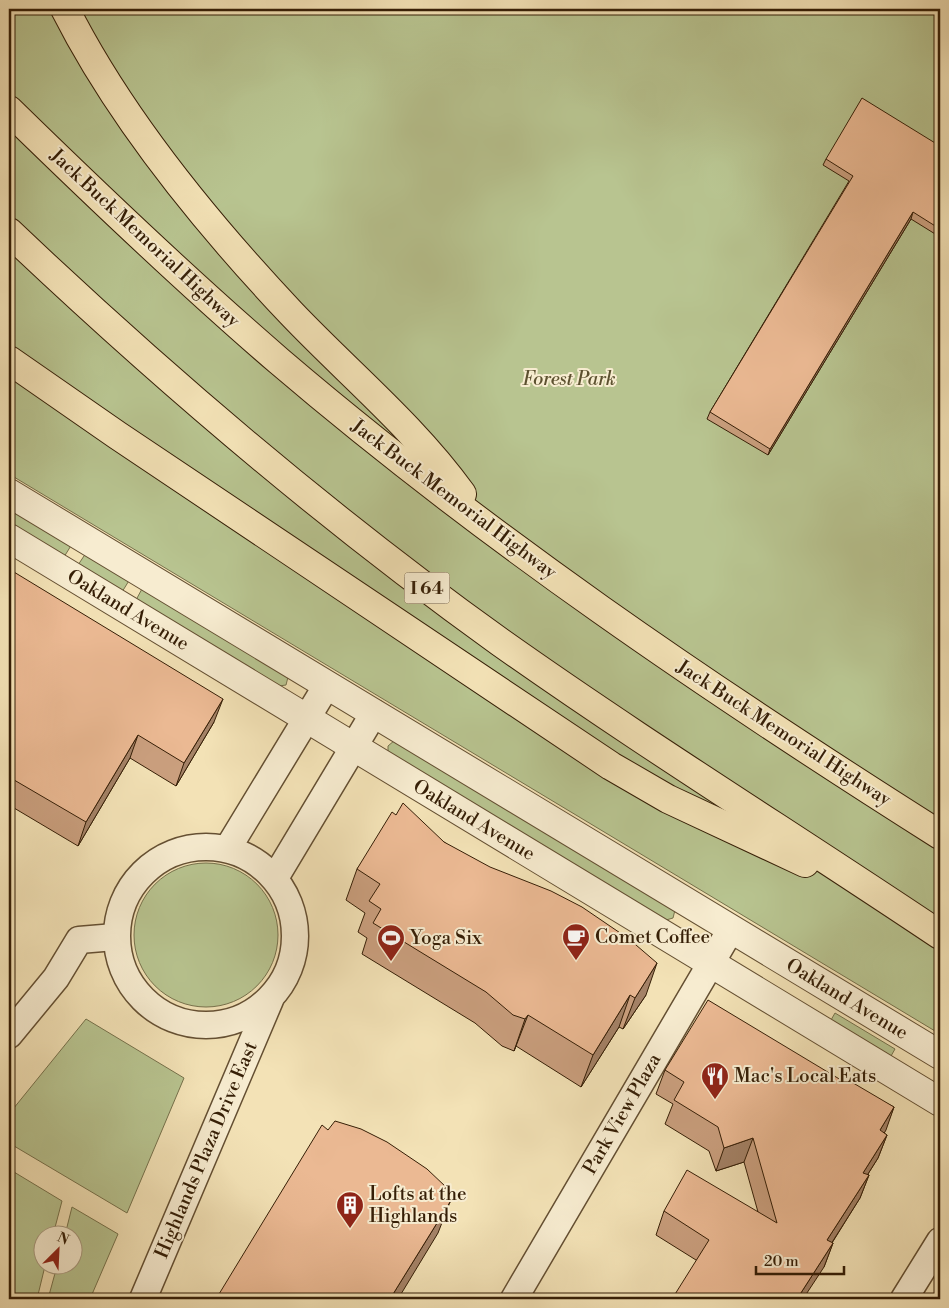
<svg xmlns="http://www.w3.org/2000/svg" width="949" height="1308" font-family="'Libre Bodoni',serif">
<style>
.green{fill:#b8c490;stroke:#76714b}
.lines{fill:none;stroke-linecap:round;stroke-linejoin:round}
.minor-casing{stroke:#644f32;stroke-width:29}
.tertiary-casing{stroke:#644f32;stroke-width:30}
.motorway-casing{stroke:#351e06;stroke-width:30}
.minor{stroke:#f7ecd0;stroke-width:26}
.tertiary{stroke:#f7ecd0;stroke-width:28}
.motorway{stroke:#f3e2b6;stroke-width:28}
.wall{fill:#ca9f7e;stroke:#351e06}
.shaded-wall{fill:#a48267;stroke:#351e06}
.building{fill:#ebb993;stroke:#351e06}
.labels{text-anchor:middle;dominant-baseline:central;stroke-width:4;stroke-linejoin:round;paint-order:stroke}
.shield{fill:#f7ecd0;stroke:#6f5c43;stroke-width:1}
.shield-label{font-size:18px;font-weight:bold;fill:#351e06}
.street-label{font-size:19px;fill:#351e06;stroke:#f7ecd0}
.park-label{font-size:19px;font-style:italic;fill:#5c502f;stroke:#f7ecd0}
.poi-label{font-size:19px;fill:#351e06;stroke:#f7ecd0;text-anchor:start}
</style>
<rect width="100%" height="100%" fill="#f3e2b6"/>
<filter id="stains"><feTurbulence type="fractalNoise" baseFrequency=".004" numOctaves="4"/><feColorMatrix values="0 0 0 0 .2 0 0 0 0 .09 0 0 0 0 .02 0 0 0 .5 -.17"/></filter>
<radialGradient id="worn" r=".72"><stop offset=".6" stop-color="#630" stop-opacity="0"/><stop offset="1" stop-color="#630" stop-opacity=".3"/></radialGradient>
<g class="green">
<path d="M9 9H940V1034L9 474Z"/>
<path d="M9 507 72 544 64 557 9 523Z"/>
<path d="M86 553 130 579 122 592 78 565Z"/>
<path d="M143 587 288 677 286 685 279 686 136 600Z"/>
<path d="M395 740 675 910 673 918 666 920 393 755 388 751V746Z"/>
<circle cx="206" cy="935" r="72"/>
<path d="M835 1013 895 1049 891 1056 831 1020Z"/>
<path d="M86 1019 184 1078 127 1213 9 1143V1114Z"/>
<path d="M9 1169 62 1201 53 1235 42 1236V1266H45L37 1299H9Z"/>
<path d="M72 1207 118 1234 90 1299H48L57 1266H72V1236L65 1235Z"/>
</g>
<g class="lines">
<g class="minor-casing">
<g id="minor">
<circle cx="206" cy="936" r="89"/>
<path d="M228 848 327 685"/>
<path d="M275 878 374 713"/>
<path d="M9 1035 56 978 79 940 115 937"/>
<path d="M143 1299 270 1000"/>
<path d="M514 1299 731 929"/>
<path d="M904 1299 940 1241"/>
</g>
</g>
<g class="tertiary-casing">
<g id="tertiary">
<path d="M9 493 940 1055"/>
<path d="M9 538 940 1102"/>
</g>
</g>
<g class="motorway-casing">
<g id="motorway">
<path d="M65 9C119 116 208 225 291 313 348 373 413 426 462 494"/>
<path d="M9 110C97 196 186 281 279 361 485 537 711 690 940 835"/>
<path d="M9 232C164 379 327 518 500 642 644 744 794 837 940 935"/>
<path d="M9 360 117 435 611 766 668 799 805 863"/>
</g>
</g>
<use href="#minor" class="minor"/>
<use href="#tertiary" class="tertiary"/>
<use href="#motorway" class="motorway"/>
</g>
<g class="wall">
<path d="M940 146V237L911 219 768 455 707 419 710 412 849 181 823 165 826 159Z"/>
<path d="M9 569 214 722 176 786 130 758 78 846 9 805Z"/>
<path d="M396 815 444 842 646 995 623 1029 619 1027 581 1087 516 1046 514 1051 502 1046 475 1023 362 954 367 938 358 932 365 913 346 900 357 869Z"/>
<path d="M665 1070 841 1080 894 1107 884 1133 887 1135 878 1158 868 1174 869 1175 860 1198 832 1243H833L824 1267 696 1260 656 1235 664 1211 758 1212 744 1162 716 1171 709 1151 665 1124 673 1104 656 1094Z"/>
</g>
<g class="shaded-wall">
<path d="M913 212 911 219 768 455 770 449Z"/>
<path d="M223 699 214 722 176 786 184 763Z"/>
<path d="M138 735 130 758 78 846 86 822Z"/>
<path d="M657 963 646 995 623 1029 635 998Z"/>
<path d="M630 995 619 1027 581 1087 593 1055Z"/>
<path d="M528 1015 516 1046 514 1051 525 1019Z"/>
<path d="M894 1107 886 1130 872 1154 880 1130Z"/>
<path d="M887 1135 878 1158 854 1196 863 1173Z"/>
<path d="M753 1138 744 1162 716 1171 724 1148Z"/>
<path d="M869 1175 860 1198 819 1263 827 1240Z"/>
<path d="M446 1187 434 1219 440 1193Z"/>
<path d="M450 1202 438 1233 398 1299H390Z"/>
<path d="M833 1243 824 1267 803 1299H797Z"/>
</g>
<g class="building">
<path d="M862 98 940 146V229L913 212 770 449 710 412 853 176 826 159Z"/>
<path d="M9 569 223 699 184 763 138 735 86 822 9 777Z"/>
<path d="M403 803 444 842 490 867 551 891 582 907 629 939 657 963 635 998 630 995 593 1055 528 1015 525 1019 513 1015 486 992 373 923 381 909 369 901 380 884 357 869 392 812 396 815Z"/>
<path d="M708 1000 841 1080 843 1077 894 1107 880 1130 887 1135 863 1173 869 1175 827 1240 833 1243 797 1299H672L709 1240 664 1211 687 1170 777 1223 753 1138 724 1148 718 1127 674 1100 684 1082 665 1070Z"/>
<path d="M335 1121 361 1129 387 1142 427 1169 446 1187 440 1193 450 1202 390 1299H216L322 1125 328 1130Z"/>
</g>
<defs>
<g id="cafe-pin" transform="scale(1.4375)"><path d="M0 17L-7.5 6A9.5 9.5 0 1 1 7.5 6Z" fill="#8f2418" stroke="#f7ecd0"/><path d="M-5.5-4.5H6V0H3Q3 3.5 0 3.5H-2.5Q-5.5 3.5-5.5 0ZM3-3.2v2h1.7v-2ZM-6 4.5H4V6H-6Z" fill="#fff"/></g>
<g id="stadium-pin" transform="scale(1.4375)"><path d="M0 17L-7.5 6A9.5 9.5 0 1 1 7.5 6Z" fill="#8f2418" stroke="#f7ecd0"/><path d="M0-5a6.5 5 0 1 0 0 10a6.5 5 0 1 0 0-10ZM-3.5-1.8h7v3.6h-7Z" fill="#fff"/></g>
<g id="restaurant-pin" transform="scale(1.4375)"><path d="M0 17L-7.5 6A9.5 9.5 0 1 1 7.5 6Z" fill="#8f2418" stroke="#f7ecd0"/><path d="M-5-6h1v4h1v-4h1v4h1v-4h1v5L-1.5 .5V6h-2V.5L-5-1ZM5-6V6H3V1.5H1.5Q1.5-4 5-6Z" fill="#fff"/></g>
<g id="building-pin" transform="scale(1.4375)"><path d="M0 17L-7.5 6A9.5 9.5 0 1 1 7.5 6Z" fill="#8f2418" stroke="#f7ecd0"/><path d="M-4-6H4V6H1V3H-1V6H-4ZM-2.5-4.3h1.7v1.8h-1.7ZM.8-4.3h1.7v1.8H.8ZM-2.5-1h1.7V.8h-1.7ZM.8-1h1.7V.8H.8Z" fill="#fff"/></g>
</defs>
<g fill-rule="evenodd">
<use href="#cafe-pin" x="576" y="937"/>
<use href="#stadium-pin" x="391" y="938"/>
<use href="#restaurant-pin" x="715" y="1076"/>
<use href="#building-pin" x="350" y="1205"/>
</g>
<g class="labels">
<rect class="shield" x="404.5" y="572.5" width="45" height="31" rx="4"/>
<g class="shield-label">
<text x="427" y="588">I 64</text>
</g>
<g class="street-label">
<text transform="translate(145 238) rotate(43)">Jack Buck Memorial Highway</text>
<text transform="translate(454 499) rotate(37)">Jack Buck Memorial Highway</text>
<text transform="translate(128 610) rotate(31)">Oakland Avenue</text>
<text transform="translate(784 733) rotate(33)">Jack Buck Memorial Highway</text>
<text transform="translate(474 820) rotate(31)">Oakland Avenue</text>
<text transform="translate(847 999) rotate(31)">Oakland Avenue</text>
<text transform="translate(622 1114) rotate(-60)">Park View Plaza</text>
<text transform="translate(206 1150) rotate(-67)">Highlands Plaza Drive East</text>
</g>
<g class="park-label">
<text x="569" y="379">Forest Park</text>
</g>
<g class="poi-label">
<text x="595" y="937">Comet Coffee</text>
<text x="410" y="938">Yoga Six</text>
<text x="734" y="1076">Mac's Local Eats</text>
<text x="369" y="1194">Lofts at the<tspan x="369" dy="22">Highlands</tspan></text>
</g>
</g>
<rect width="949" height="1308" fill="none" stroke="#f3e2b6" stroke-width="30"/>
<rect x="10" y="10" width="929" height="1288" fill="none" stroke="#351e06" stroke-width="2.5"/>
<rect x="15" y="15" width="919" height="1278" fill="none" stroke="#351e06"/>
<g transform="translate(58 1250) rotate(24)"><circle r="24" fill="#f7ecd0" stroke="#a99a7f"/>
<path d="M0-4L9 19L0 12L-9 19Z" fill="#8f2418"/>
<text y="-8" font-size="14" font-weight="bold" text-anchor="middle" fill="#351e06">N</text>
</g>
<path d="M756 1266v8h88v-8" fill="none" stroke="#351e06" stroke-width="2.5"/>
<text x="764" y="1266" font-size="15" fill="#351e06" stroke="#f7ecd0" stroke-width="4" paint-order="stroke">20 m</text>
<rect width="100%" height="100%" filter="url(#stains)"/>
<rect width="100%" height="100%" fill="url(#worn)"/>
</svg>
